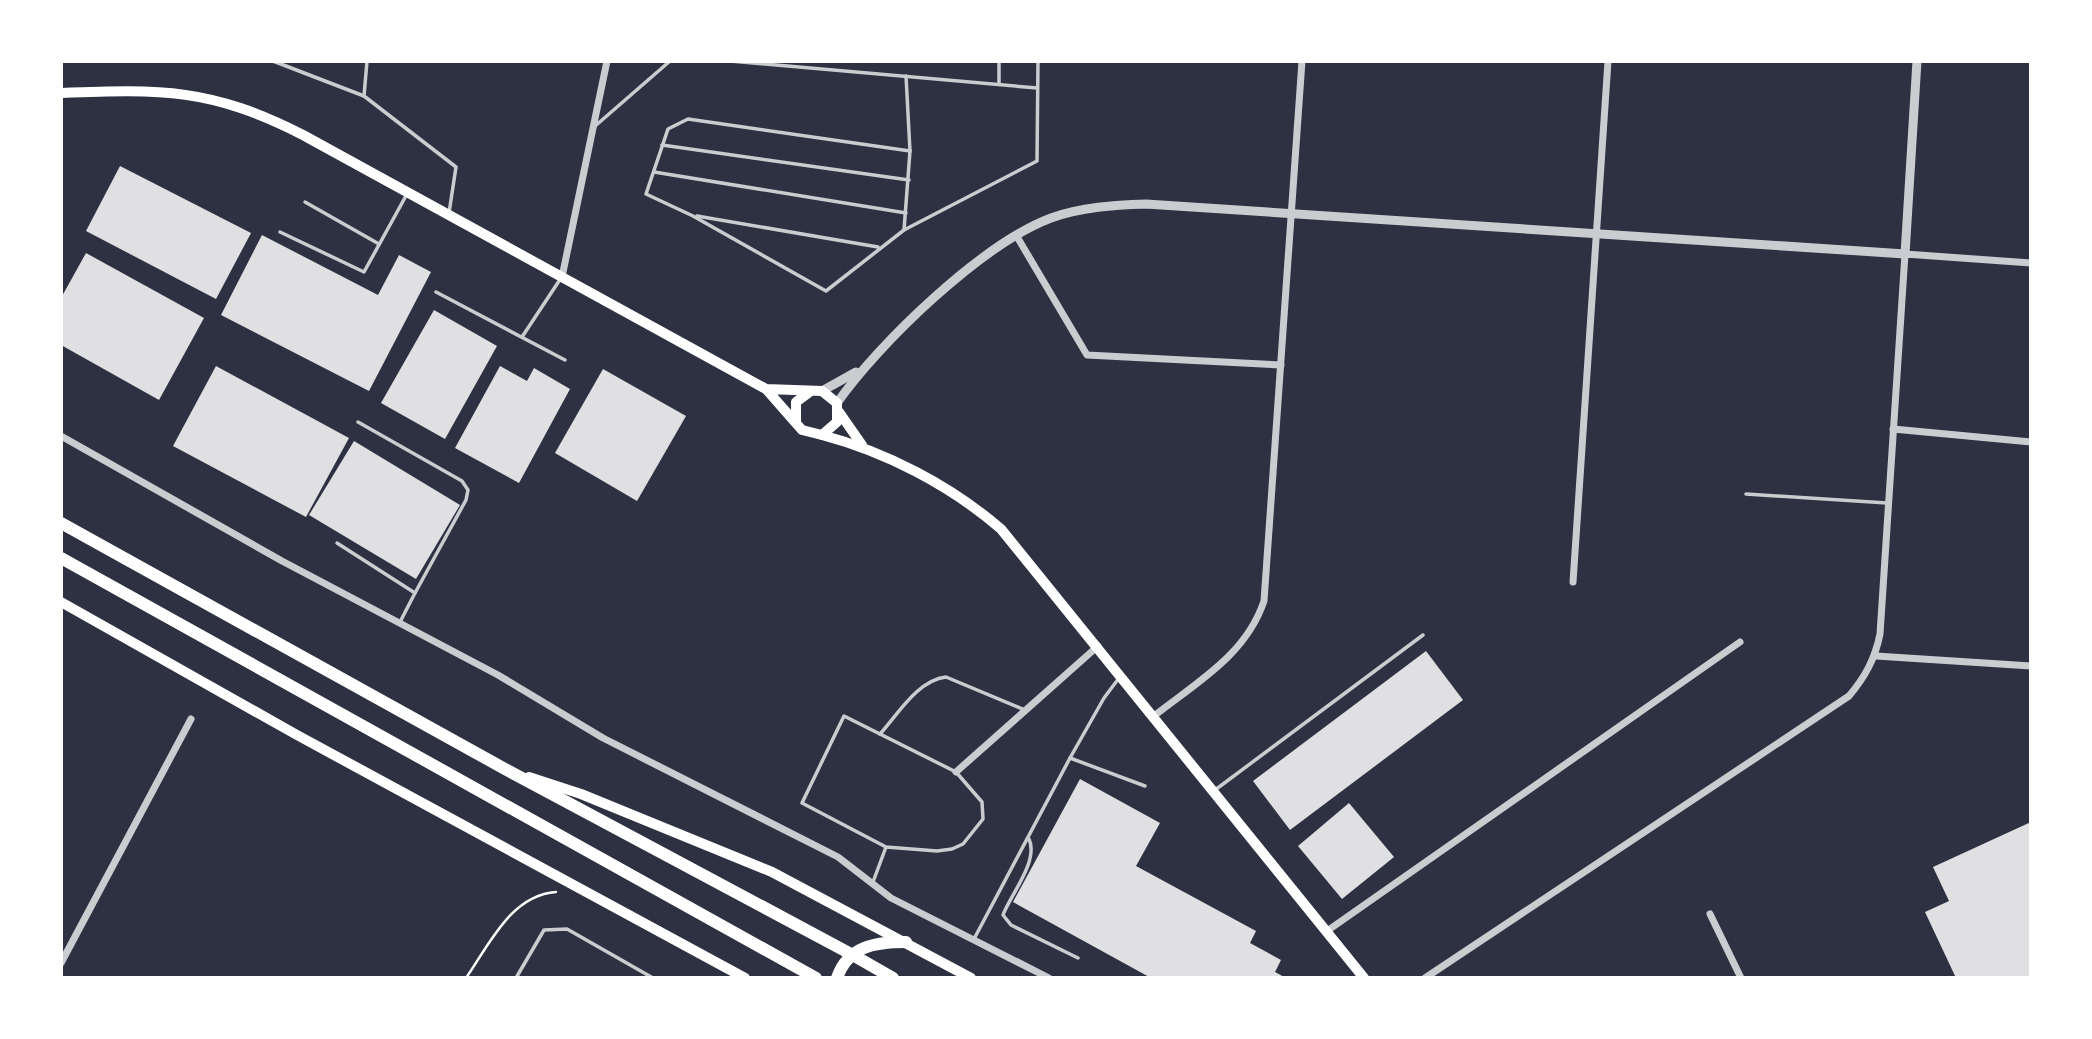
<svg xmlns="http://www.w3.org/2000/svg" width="2092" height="1039" font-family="Poppins,sans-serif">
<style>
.building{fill:#e0e0e3}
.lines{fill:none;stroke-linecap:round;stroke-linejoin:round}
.path{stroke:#fff;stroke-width:2.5}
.service{stroke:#caccd0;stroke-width:3.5}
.minor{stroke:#caccd0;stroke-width:7}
.tertiary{stroke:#caccd0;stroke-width:9}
.secondary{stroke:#fff;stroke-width:10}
.trunk{stroke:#fff;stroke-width:12}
.motorway{stroke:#fff;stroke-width:12}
</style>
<rect width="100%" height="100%" fill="#2d3142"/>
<g class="building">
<path d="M120 166 251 233 216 299 86 231Z"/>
<path d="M262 235 378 295 399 255 431 272 369 391 221 315Z"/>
<path d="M86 253 204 318 159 400 61 345V298Z"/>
<path d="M434 310 497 346 445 439 381 403Z"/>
<path d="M216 366 349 438 306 517 173 446Z"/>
<path d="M500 366 527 381 534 368 570 389 519 483 455 448Z"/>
<path d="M603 369 686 416 637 501 555 453Z"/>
<path d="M354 441 460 505 416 579 309 515Z"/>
<path d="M1426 651 1463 700 1290 830 1253 781Z"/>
<path d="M1080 779 1160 823 1136 866 1256 931 1250 943 1281 960 1275 972 1286 978H1151L1013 902Z"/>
<path d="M1349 803 1394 857 1342 899 1298 846Z"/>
<path d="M2031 822V978H1956L1925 912 1949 901 1933 867Z"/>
</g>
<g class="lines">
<path class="path" d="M466 978C489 945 511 895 556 892"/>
<g class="service">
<path d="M273 61 364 96"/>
<path d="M367 61 364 96 456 167 449 213"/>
<path d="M730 61 1037 88"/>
<path d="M906 76 910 151 904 230 1037 161 1038 61"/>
<path d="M999 84V61"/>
<path d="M594 127 670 61"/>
<path d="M662 145 909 180"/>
<path d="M654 172 906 213"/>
<path d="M305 202 379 244"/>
<path d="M697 216 878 247"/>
<path d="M904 230 826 291 693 216 646 194 668 129 688 119 910 151"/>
<path d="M280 232 364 272 407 194"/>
<path d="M436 292 565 360"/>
<path d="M522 337 561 278"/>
<path d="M358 422 462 481 468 490 466 500 415 593"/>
<path d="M1746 494 1887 503"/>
<path d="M337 543 415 593 400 622"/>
<path d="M880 734C898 714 918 680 946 677L1025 710"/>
<path d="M1070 758 1145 786"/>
<path d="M1215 790 1423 635"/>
<path d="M1029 839C1039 861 1011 894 1003 915L1011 925 1078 958"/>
<path d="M873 882 886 847 802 803 844 716 956 772 982 802 983 819 963 844 952 849 937 851 886 847"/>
<path d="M974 939 1070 758 1104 698 1119 678"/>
<path d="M516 978 544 930 567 929 653 978"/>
</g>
<g class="minor">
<path d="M1016 235 1087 355 1281 365"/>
<path d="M562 277 607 61"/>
<path d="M1893 429 2031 442"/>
<path d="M61 436 282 561 498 675 603 738 838 857 891 898 1049 978"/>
<path d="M1573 582 1608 61"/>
<path d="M1876 656 2031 666"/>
<path d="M1154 716C1197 682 1246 655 1264 601L1302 61"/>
<path d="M956 772 1098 646"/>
<path d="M1710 914 1741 978"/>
<path d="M1327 931 1740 642"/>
<path d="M61 963 191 719"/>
<path d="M1425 978 1849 696C1865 677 1875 659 1880 634L1905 254 2031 263"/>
</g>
<g class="tertiary">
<path d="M822 391 856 372"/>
<path d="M837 403C879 343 982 244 1051 218 1081 207 1115 205 1146 204L1905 254 1917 61"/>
</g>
<g class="secondary">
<path d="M61 93C162 89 211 88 303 135L766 389 802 430 822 435 837 422V403L822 391 766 389"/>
<path d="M839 412 862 445"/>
<path d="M796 422V402L811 391"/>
<path d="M822 435C886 452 950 485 1001 529L1364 978"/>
<path d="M61 602 297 735 745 978"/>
<path d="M529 777 581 794 772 872 971 978"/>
</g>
<g class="trunk">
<path d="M851 954 893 978"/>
<path d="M837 978C848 946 875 942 906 942"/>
</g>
<g class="motorway">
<path d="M61 523 505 769 851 954"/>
<path d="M61 558 816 978"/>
</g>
</g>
<rect width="2092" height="1039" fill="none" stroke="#ffffff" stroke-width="126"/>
</svg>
